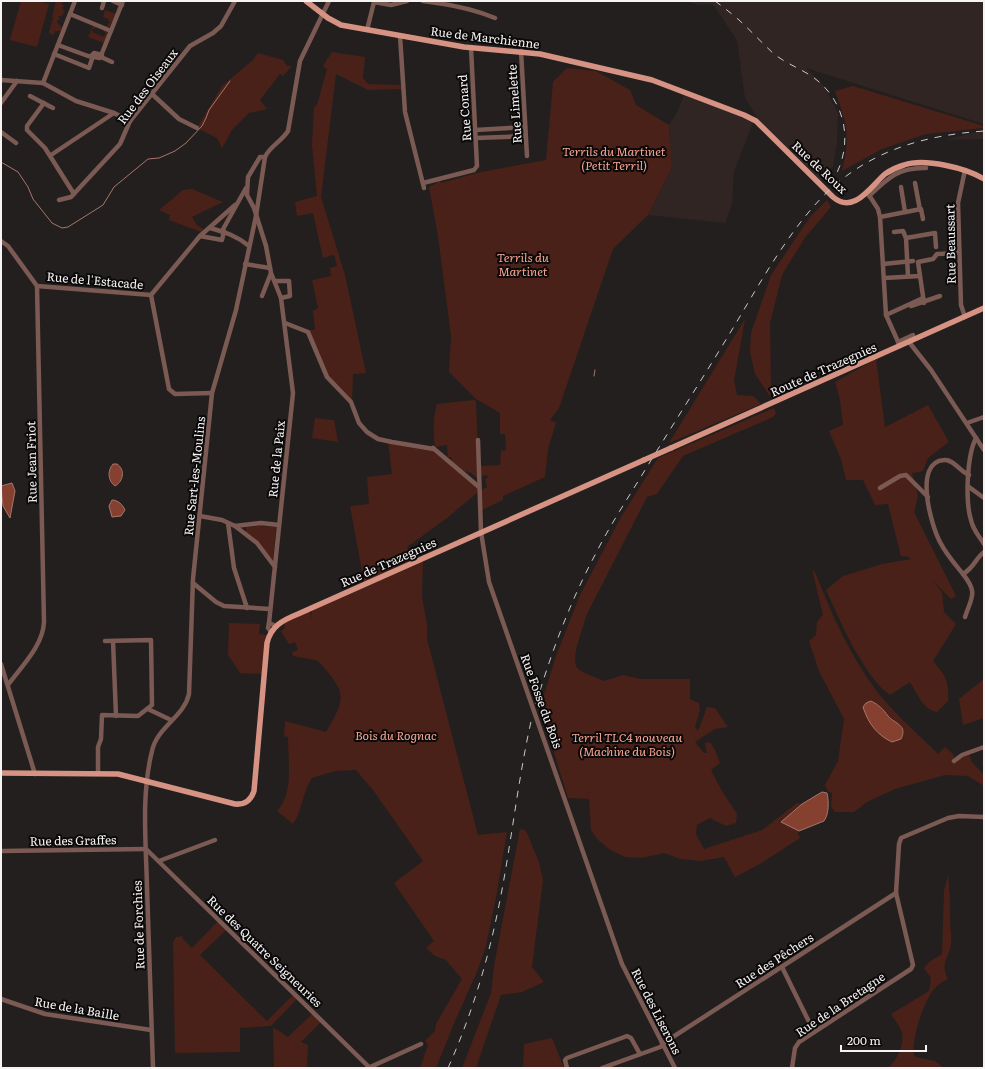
<svg xmlns="http://www.w3.org/2000/svg" width="985" height="1069" font-family="Literata,serif">
<style>
.built{fill:#302523}
.green{fill:#492118}
.water{fill:#854030;stroke:#a7766a}
.lines{fill:none;stroke-linecap:round;stroke-linejoin:round}
.stream{stroke:#a7766a;stroke-width:1}
.minor{stroke:#7a5a52;stroke-width:4.5}
.major{stroke:#d69383;stroke-width:5.5}
.rail{stroke:#cbc8c8;stroke-width:1;stroke-dasharray:7 7;stroke-linecap:butt}
.major-bridge{stroke:#d69383;stroke-width:5.5}
.labels{text-anchor:middle;dominant-baseline:central;stroke-width:4;stroke-linejoin:round;paint-order:stroke}
.street-label{font-size:12px;fill:#f6f3f3;stroke:#0b0909}
.park-label{font-size:12px;font-style:italic;fill:#f9a592;stroke:#0b0909}
</style>
<rect width="100%" height="100%" fill="#231f1e"/>
<g class="built">
<path d="M686 1 984 2V124L806 68 824 86 838 113 837 144 833 166 820 181 757 117 745 98 737 40 714 6 709 4 699 5Z"/>
<path d="M684 95 737 114 753 123 734 171 732 204 725 223 648 215 672 167 669 125 677 113Z"/>
<path d="M984 130V139L945 140Z"/>
</g>
<g class="green">
<path d="M21 1H38L49 4 37 47 10 40Z"/>
<path d="M56 1H65L61 4 64 5 62 9 65 10 62 16H58L60 20H57L58 24 62 27 61 31H55L54 35 49 33 52 20 54 18 52 17Z"/>
<path d="M105 10 116 14 109 27H106L110 22 108 21 109 19 103 17Z"/>
<path d="M93 26 96 27 95 29 93 28 92 32 104 37 106 33 104 32V30L107 32 108 34 104 43 88 37Z"/>
<path d="M332 52 365 57 363 78 368 84 402 85V89L368 90 336 74 321 197 345 275 366 373 353 374 352 402 327 375 307 330H315L313 311 318 308 312 280 331 276 330 268 337 266 334 255 323 258 313 213 297 216 295 202 317 196 312 145 314 107 317 105 327 69 323 66Z"/>
<path d="M258 53 283 60 287 66H292L283 76 280 74 260 100 267 109 249 113 232 130 222 148 217 138 197 128 222 86 253 60Z"/>
<path d="M567 68 596 71 630 90 636 105 669 125 672 167 648 215 613 249 559 408 550 420 556 423 548 449 545 477 503 496V500L482 510 481 490 487 487 485 479 488 478 487 475 481 476 480 466 500 465 501 451 506 450 505 434H500V413L476 399 449 372 451 336 438 236 429 187 440 181 441 183 481 172 546 160 553 82Z"/>
<path d="M853 86 984 126V128L926 134 882 149 842 171C851 136 847 125 835 91Z"/>
<path d="M192 189 223 202 192 217 196 224 204 230 201 232 169 220 170 215 159 210 183 190Z"/>
<path d="M827 200 831 207 804 239 782 275 770 323 771 389 774 393 769 395 755 374 750 352 751 333 771 275 810 217Z"/>
<path d="M745 319 734 381 737 395 753 396 761 404 669 443Z"/>
<path d="M876 359 885 427 928 405 949 442 928 458 923 471 912 473 918 496 914 512 956 596 951 599 932 580 942 592 944 612 956 624 933 661C946 676 949 681 948 701L937 712C923 710 917 693 910 682L890 695C863 676 840 620 826 590L843 576 882 564 911 559 909 557 901 556 888 504 875 505 863 480H846L841 459 829 431 843 425 840 400 835 382Z"/>
<path d="M474 400 476 401 479 480 470 472 468 473 466 471 464 473 448 460 452 459V457H448L447 445 435 447C433 432 433 418 437 404Z"/>
<path d="M774 408 776 413 773 417 683 456 657 494 647 497 586 616C584 627 569 660 578 669 585 674 596 677 604 681L623 675 640 679H690V699L699 703 700 710 695 727 698 731 707 707 715 708 728 727 715 729 695 742 704 753H707L705 743 710 742 715 750 720 763 711 770 722 791 737 814 736 823 726 826 710 818 697 825 696 834 704 849 762 830 797 803 802 804 781 822 797 830 800 838 760 864 735 877 724 857 701 861 680 859 664 853 641 858 625 857 609 849 597 839 591 830 589 799 568 798 546 726 549 713 541 716 539 711 556 656 580 595 621 517 658 458Z"/>
<path d="M315 418 334 420 338 442 312 438Z"/>
<path d="M388 442 433 450 477 487 478 492 447 518 407 547 414 559 364 582 350 506 369 504 367 477 392 474Z"/>
<path d="M258 526 276 527 273 560H270L246 532V527Z"/>
<path d="M423 560 422 597 427 624V639L478 835 507 832 496 897 486 946 477 972 455 1021 436 1068H420L428 1045 425 1041 435 1031 436 1024 462 979 446 960 435 956 426 948 434 941 394 883 423 861 373 790 356 770 335 771 312 778C302 792 303 810 293 824L277 811C294 794 288 760 288 737L284 736 285 721 326 732C347 697 346 692 319 662L315 660 293 656 292 652 298 650 295 642 289 644 281 631 285 628 284 622 310 610 311 619 312 610Z"/>
<path d="M812 569 816 574C832 616 851 657 878 693 896 715 918 734 938 754L945 747 954 755 952 763 969 754 972 762 984 775V786L968 776 945 775 895 789 867 802 854 812H835L831 807 832 793 828 791 825 785 838 761 844 719 819 671 809 641 816 635 817 622 823 615Z"/>
<path d="M229 623 260 624 259 634 266 635 263 674 240 673 228 655Z"/>
<path d="M984 679V718L963 725 959 699Z"/>
<path d="M520 829 525 830 527 833 539 862 543 880 532 967 544 982 522 992 501 995 476 1068H462L491 993 494 966Z"/>
<path d="M948 875C950 891 950 905 950 921 950 929 952 936 951 943 950 959 939 961 948 979 943 981 937 986 933 990 924 1002 909 1044 915 1057L935 1061 944 1068H888C897 1061 906 1042 901 1030 899 1025 894 1019 891 1014L929 991 931 978 924 968 929 962 942 954 944 891Z"/>
<path d="M218 921 226 930 200 955 267 1021 293 995 297 999 271 1026 240 1028V1052L175 1053 173 942 176 937 183 936 182 938 192 948Z"/>
<path d="M312 1014 321 1022 301 1042 308 1045 307 1068H274L273 1027 288 1037Z"/>
<path d="M552 1038 564 1068H523L524 1044Z"/>
</g>
<g class="water">
<path d="M113 464H117C125 469 124 481 115 486 108 481 107 471 113 464Z"/>
<path d="M12 483 15 491 10 518 3 506 1 486Z"/>
<path d="M112 500C118 500 123 505 125 510L121 516 112 517 109 506Z"/>
<path d="M871 701C879 705 883 709 888 716 895 724 908 725 901 739L892 742C877 735 868 723 863 707L866 703Z"/>
<path d="M822 792 827 793C829 802 829 814 824 821L799 831 781 822 802 804Z"/>
</g>
<g class="lines">
<g class="stream">
<path d="M1 162 18 172 28 187 33 199 52 223 62 228 68 227 103 205 114 187 148 159 159 158 175 151 186 143 202 126 206 118 209 110 230 81"/>
<path d="M594 376 595 370"/>
</g>
<g class="minor">
<path d="M113 1 122 5"/>
<path d="M423 1C448 4 471 8 495 18"/>
<path d="M102 8 104 1"/>
<path d="M70 14 111 31"/>
<path d="M367 30 374 2 391 5 407 1"/>
<path d="M400 36 405 112 424 188"/>
<path d="M58 45 88 56 100 58 123 1"/>
<path d="M521 51 527 156"/>
<path d="M54 54 89 68 93 56"/>
<path d="M91 56 94 53 102 55"/>
<path d="M101 57 112 62"/>
<path d="M1 80 43 83 76 101 114 113 130 121"/>
<path d="M43 83 75 1"/>
<path d="M152 94 179 119 197 128"/>
<path d="M30 96 53 108"/>
<path d="M1 103 17 81"/>
<path d="M44 103 27 126V130L45 148 74 194"/>
<path d="M475 130 525 127"/>
<path d="M1 132 16 143"/>
<path d="M476 138 526 136"/>
<path d="M51 155 114 113"/>
<path d="M265 157H260L248 177 247 195 254 208 266 246 271 273 281 298 293 393 269 623"/>
<path d="M965 170 958 203 961 305 965 317"/>
<path d="M423 183 474 170 477 166 471 48"/>
<path d="M915 183 920 210"/>
<path d="M901 187 905 212"/>
<path d="M867 192 878 209 880 217 886 315 900 346"/>
<path d="M869 196C888 178 899 167 926 168"/>
<path d="M59 200 71 197 120 144 130 121 190 46 213 33 221 26 235 1"/>
<path d="M880 217 921 209 923 219"/>
<path d="M210 228C225 232 237 236 249 246"/>
<path d="M222 231 246 188"/>
<path d="M894 232 903 231 906 238"/>
<path d="M200 236 222 240 224 231"/>
<path d="M1 241 8 246 37 286 44 622C43 646 21 667 8 685"/>
<path d="M245 264 270 268"/>
<path d="M883 264 913 261"/>
<path d="M908 276 906 238 935 233 936 247"/>
<path d="M884 278 920 276"/>
<path d="M275 281H289L290 296 281 298"/>
<path d="M37 286 151 295"/>
<path d="M262 296 271 273"/>
<path d="M924 303 918 262 933 259 937 254 959 253"/>
<path d="M911 306 940 296"/>
<path d="M886 315 923 298"/>
<path d="M285 323 308 332 327 377 351 402 359 423 367 432 378 439 392 442 434 449"/>
<path d="M898 342 913 335"/>
<path d="M909 342 931 370 984 450"/>
<path d="M212 393 175 394 169 389 151 295 200 236 235 205"/>
<path d="M967 423 984 417"/>
<path d="M976 438C967 455 965 501 971 520 973 530 979 536 984 544"/>
<path d="M478 440 481 532 489 582 622 964 675 1068"/>
<path d="M433 448 479 487"/>
<path d="M969 475C960 472 954 459 944 460 913 462 931 525 940 542 946 554 954 563 963 574 974 568 975 559 984 552"/>
<path d="M969 487 984 498"/>
<path d="M880 488 900 476 906 475 928 497"/>
<path d="M200 516 222 520 235 526 261 523 279 525"/>
<path d="M228 523 234 568 247 608"/>
<path d="M235 526 257 543 275 567"/>
<path d="M963 574C978 593 972 596 965 617"/>
<path d="M193 583 216 602 224 606 270 609"/>
<path d="M271 632 268 628 269 623 276 626"/>
<path d="M113 641 116 716"/>
<path d="M1 664 35 774"/>
<path d="M148 709 171 720"/>
<path d="M954 761 962 755 984 747"/>
<path d="M98 774V747L101 739 102 715 138 716 152 705 151 640 105 641"/>
<path d="M146 849 370 1068"/>
<path d="M1 851 146 849"/>
<path d="M159 861 215 840"/>
<path d="M782 967 814 1032"/>
<path d="M1 999 45 1014 151 1030"/>
<path d="M662 1044 896 893"/>
<path d="M153 1068C151 1008 149 947 147 887 146 842 141 795 152 751 157 727 184 717 189 694L193 579 212 393 236 310 256 216 265 157C270 146 281 142 288 131L300 61 329 1"/>
<path d="M368 1068 421 1044"/>
<path d="M567 1068 565 1060 567 1058 627 1036 631 1038 640 1054"/>
<path d="M602 1068 663 1046"/>
<path d="M792 1068 795 1048 799 1042 911 969 913 965 896 893 899 844 901 838 948 818 959 816 984 817"/>
</g>
<g class="major">
<path d="M306 1 328 18 341 25 464 47 540 54 652 80 744 115 756 121 833 197C854 215 871 186 885 174 891 170 897 167 904 165 925 158 966 168 984 179"/>
<path d="M671 448 984 308"/>
<path d="M1 773 118 774 235 804C245 805 251 800 254 791L267 643C271 626 283 620 298 614L644 460"/>
</g>
<g class="rail">
<path d="M715 1C723 7 731 13 739 20 751 31 762 43 774 54 788 65 805 70 818 81 850 108 853 153 829 186"/>
<path d="M536 704C551 653 570 602 595 555 609 527 626 501 642 475 670 429 699 384 727 338 757 289 792 222 835 185 878 148 929 135 984 131"/>
<path d="M448 1068C470 1019 486 967 497 915 511 849 517 783 532 717"/>
</g>
<path class="major-bridge" d="M644 460 671 448"/>
</g>
<g class="labels">
<g class="street-label">
<text transform="translate(485 37) rotate(7)">Rue de Marchienne</text>
<text transform="translate(147 86) rotate(-53)">Rue des Oiseaux</text>
<text transform="translate(514 104) rotate(-94)">Rue Limelette</text>
<text transform="translate(464 108) rotate(-94)">Rue Conard</text>
<text transform="translate(820 167) rotate(43)">Rue de Roux</text>
<text transform="translate(950 244) rotate(-91)">Rue Beaussart</text>
<text transform="translate(95 280) rotate(5)">Rue de l'Estacade</text>
<text transform="translate(823 369) rotate(-24)">Route de Trazegnies</text>
<text transform="translate(276 459) rotate(-84)">Rue de la Paix</text>
<text transform="translate(31 462) rotate(-91)">Rue Jean Friot</text>
<text transform="translate(194 476) rotate(-84)">Rue Sart-les-Moulins</text>
<text transform="translate(388 562) rotate(-24)">Rue de Trazegnies</text>
<text transform="translate(542 701) rotate(70)">Rue Fosse du Bois</text>
<text transform="translate(73 840) rotate(-1)">Rue des Graffes</text>
<text transform="translate(138 925) rotate(-92)">Rue de Forchies</text>
<text transform="translate(265 951) rotate(44)">Rue des Quatre Seigneuries</text>
<text transform="translate(774 960) rotate(-33)">Rue des Pêchers</text>
<text transform="translate(840 1004) rotate(-34)">Rue de la Bretagne</text>
<text transform="translate(77 1008) rotate(10)">Rue de la Baille</text>
<text transform="translate(657 1011) rotate(63)">Rue des Liserons</text>
</g>
<g class="park-label">
<text x="614" y="151">Terrils du Martinet<tspan x="614" dy="14">(Petit Terril)</tspan></text>
<text x="523" y="257">Terrils du<tspan x="523" dy="14">Martinet</tspan></text>
<text x="396" y="735">Bois du Rognac</text>
<text x="627" y="737">Terril TLC4 nouveau<tspan x="627" dy="14">(Machine du Bois)</tspan></text>
</g>
</g>
<rect width="985" height="1069" fill="none" stroke="#f6f3f3" stroke-width="4"/>
<path d="M841 1045v6h85v-6" fill="none" stroke="#f6f3f3" stroke-width="2"/>
<text x="847" y="1045" font-size="12" fill="#f6f3f3" stroke="#0b0909" stroke-width="3" paint-order="stroke">200 m</text>
</svg>
